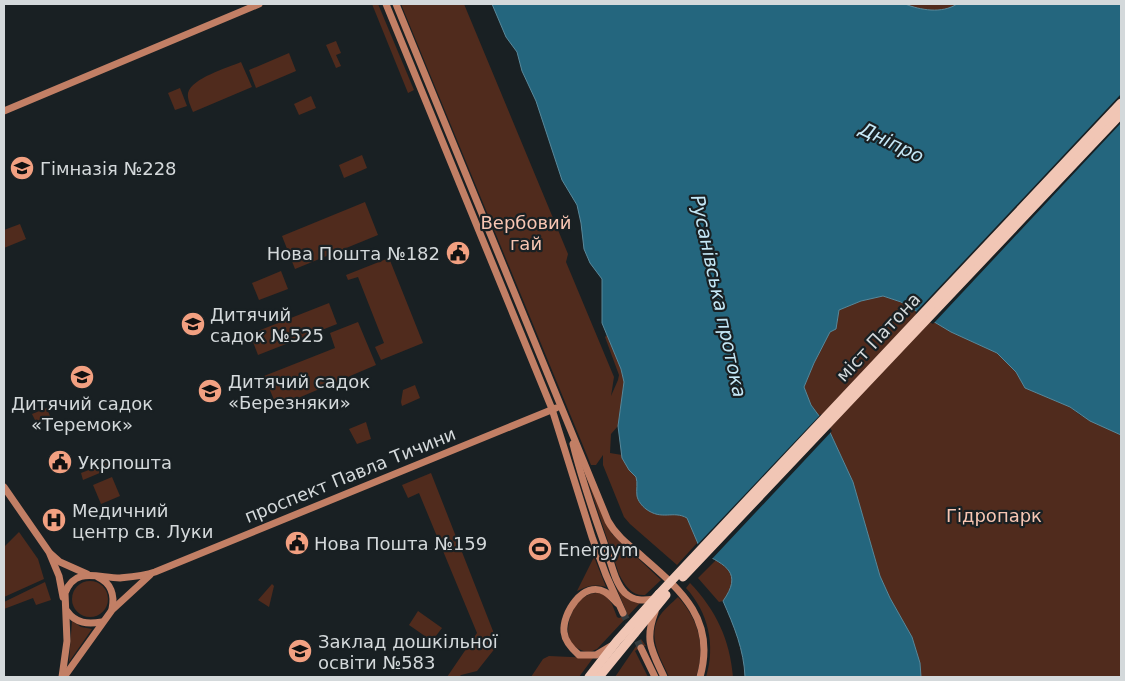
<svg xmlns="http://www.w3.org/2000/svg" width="1125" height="681" font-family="'DejaVu Sans',sans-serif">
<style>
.green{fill:#502b1d}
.water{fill:#24667e;stroke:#59889a}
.pier{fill:#192023}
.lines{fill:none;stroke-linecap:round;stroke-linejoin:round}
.secondary-tunnel{stroke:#353c3f;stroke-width:7;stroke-dasharray:7 3.5;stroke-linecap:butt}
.secondary{stroke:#c27f65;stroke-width:7}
.highway{stroke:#f1c6b5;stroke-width:9}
.highway-bridge{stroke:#f1c6b5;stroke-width:9}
.labels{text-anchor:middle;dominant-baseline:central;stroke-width:4.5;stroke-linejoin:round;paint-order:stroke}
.poi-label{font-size:18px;fill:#d4d9db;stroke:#192023;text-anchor:start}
.park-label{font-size:18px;fill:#f8c6b3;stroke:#192023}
.street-label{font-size:18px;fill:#d4d9db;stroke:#192023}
.water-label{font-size:19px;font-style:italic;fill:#c5e8f7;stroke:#192023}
</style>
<rect width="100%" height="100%" fill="#192023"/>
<g class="green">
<path d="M372 4H378L414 90 408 93Z"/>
<path d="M401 4H464L568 254 566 262 614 377 611 396 618 380 619 375 605 337 607 335 621 369 624 382 618 426 611 434 610 453 622 455 621 450 677 489 698 542 677 565 630 524 624 517 603 465V455L596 465H591Z"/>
<path d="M905 4H957C942 14 920 10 905 4Z"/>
<path d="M336 41 341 53 336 55 341 66 336 68 326 45Z"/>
<path d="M289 53 296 71 256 88 249 70Z"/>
<path d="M241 62 252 87 193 112C191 107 187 99 188 93 192 78 227 68 241 62Z"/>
<path d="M180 88 187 106 175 110 168 93Z"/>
<path d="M311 96 316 108 299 115 294 104Z"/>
<path d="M362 155 367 168 344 178 339 165Z"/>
<path d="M365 202 378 235 295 269 282 236Z"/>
<path d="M20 224 26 239 4 248V230Z"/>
<path d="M389 258 423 343 381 360 375 347 384 343 358 277 348 280 346 275Z"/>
<path d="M281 271 288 289 259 300 252 283Z"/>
<path d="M883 296 901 302 951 332 997 353 1016 372 1025 388 1070 407 1080 415 1121 435V677H921L920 663 912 637 890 598 880 576 853 482 828 428 811 405 804 387 814 363 830 332 836 329 839 310 861 301Z"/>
<path d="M329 303 337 324 258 355 250 334Z"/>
<path d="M358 322 376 365 277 407 264 376 335 348 330 333Z"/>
<path d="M415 385 420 398 402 406 401 402 403 390Z"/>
<path d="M47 408 51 419 37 424 32 414Z"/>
<path d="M366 422 371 439 357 444 349 429Z"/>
<path d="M112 461 114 467 83 480 81 473Z"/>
<path d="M431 473 493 631 496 647 477 671 461 675 459 677H447L477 633 419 493 408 498 402 485Z"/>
<path d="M586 476 612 534 661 580 645 595C632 596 625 586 619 574Z"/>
<path d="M112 477 120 496 101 504 93 485Z"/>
<path d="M19 532 38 559 44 579 4 597V547Z"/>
<path d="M594 557 606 587C594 584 587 586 577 591Z"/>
<path d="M716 560C736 571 736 583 723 601L719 602 698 578Z"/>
<circle cx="90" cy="599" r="18"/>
<path d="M45 582 51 600 36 605 33 598 4 609V602Z"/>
<path d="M690 583C716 610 730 640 733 677H706C716 645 708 612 686 588Z"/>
<path d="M272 584 274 586 269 607 258 600Z"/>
<path d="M617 589 629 600 640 603 597 649C591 652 586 653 579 649 554 638 577 582 605 595L612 604 617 617 619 618 627 615V613Z"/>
<path d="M678 597C699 620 706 647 696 677H669C661 659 647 637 659 617 663 610 672 603 678 597Z"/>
<path d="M418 611 442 628 432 641 409 625Z"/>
<path d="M72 621 81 627 92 629 69 662Z"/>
<path d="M641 639 646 646H643L635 651 648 677H615Z"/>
<path d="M549 656 593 658 579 677H531L543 659Z"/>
</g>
<path class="water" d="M492 4H905C920 10 942 14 957 4H1121V435L1090 421 1070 407 1025 388 1016 372 997 353 951 332 901 302 883 296 861 301 839 310 836 329 830 332 814 363 804 387 811 405 828 428 853 482 880 576 890 598 912 637 920 663 921 677H745C744 650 734 626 723 601 743 573 726 565 702 553L687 518C673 510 662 521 646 509 642 506 638 501 637 496 636 490 638 483 636 477L629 470 622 458 618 426 624 382 621 369 602 323V279L590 263 584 249 581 223 577 205 562 180 536 101 522 71 517 52 506 37Z"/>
<g class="pier">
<path d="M1121 94V123L933 324 915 313Z"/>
<path d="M821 414 832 431 711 560 700 555 696 546Z"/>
</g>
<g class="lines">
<path class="secondary-tunnel" d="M623 613 641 648"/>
<g class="secondary">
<path d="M386 4 552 409 592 537 606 575 623 613"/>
<path d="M396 4 608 521C615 534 626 543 637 552 678 588 717 617 700 677"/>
<path d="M4 111 259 4"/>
<path d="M573 444C582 481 595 518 608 554 612 567 616 584 625 593 634 601 643 601 654 599"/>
<path d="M4 487 49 552 59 576 63 597"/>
<path d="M51 554 60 562 87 574"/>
<path d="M98 577C111 583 115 595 112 609"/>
<path d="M67 611C76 624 88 624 102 622"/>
<path d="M655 612C644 641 652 651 664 677"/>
<path d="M611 646 596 655H579C572 649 565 642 564 632 562 614 583 580 605 592 610 595 614 600 617 603"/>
<path d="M641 648 655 677"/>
<path d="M62 677 67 641 65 593C75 566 98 578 120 578 131 577 144 576 155 572L556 408"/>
<path d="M64 677 112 610 150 575"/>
</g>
<g class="highway">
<path d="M589 677 617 641 659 594"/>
<path d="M599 677 666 595"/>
</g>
<g class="highway-bridge">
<path d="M683 577 1121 114"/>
<path d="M659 594 1121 103"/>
</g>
</g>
<defs>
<g id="school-disc" transform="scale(1.25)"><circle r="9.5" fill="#f2a081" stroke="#192023"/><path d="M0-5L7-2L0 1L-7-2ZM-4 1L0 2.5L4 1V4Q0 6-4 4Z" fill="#111"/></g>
<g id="civic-disc" transform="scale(1.25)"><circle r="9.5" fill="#f2a081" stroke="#192023"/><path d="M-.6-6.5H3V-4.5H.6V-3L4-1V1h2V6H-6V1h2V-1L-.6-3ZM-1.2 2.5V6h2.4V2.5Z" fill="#111"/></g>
<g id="hospital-disc" transform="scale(1.25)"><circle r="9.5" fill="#f2a081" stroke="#192023"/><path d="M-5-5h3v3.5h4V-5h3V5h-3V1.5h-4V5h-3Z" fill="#111"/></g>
<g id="stadium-disc" transform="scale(1.25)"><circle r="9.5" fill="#f2a081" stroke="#192023"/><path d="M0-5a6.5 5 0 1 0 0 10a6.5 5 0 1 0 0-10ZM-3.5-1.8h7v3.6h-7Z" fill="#111"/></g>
</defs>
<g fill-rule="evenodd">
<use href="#school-disc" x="22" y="168"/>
<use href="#civic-disc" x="458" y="253"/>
<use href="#school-disc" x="193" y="324"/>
<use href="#school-disc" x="82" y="377"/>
<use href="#school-disc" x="210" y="391"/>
<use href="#civic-disc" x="60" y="462"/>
<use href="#hospital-disc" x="54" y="520"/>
<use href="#civic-disc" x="297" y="543"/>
<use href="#stadium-disc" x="540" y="549"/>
<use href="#school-disc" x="300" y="651"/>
</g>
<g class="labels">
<g class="poi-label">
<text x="40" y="168">Гімназія №228</text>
<text x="440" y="253" text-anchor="end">Нова Пошта №182</text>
<text x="210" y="314">Дитячий<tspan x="210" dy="21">садок №525</tspan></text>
<text x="228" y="381">Дитячий садок<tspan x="228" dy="21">«Березняки»</tspan></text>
<text x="82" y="403" text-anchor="middle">Дитячий садок<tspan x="82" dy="21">«Теремок»</tspan></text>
<text x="78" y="462">Укрпошта</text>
<text x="72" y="510">Медичний<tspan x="72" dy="21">центр св. Луки</tspan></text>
<text x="314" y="543">Нова Пошта №159</text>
<text x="558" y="549">Energym</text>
<text x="318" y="641">Заклад дошкільної<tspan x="318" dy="21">освіти №583</tspan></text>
</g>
<g class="park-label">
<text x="526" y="222">Вербовий<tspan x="526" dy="21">гай</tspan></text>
<text x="994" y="515">Гідропарк</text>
</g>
<g class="street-label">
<text transform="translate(878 337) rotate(-47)">міст Патона</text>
<text transform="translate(350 475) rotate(-22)">проспект Павла Тичини</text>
</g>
<g class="water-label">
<text transform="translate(892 142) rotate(26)">Дніпро</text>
<text transform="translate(719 296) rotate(78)">Русанівська протока</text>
</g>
</g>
<rect width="1125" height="681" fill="none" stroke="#d4d9db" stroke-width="10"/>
</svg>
